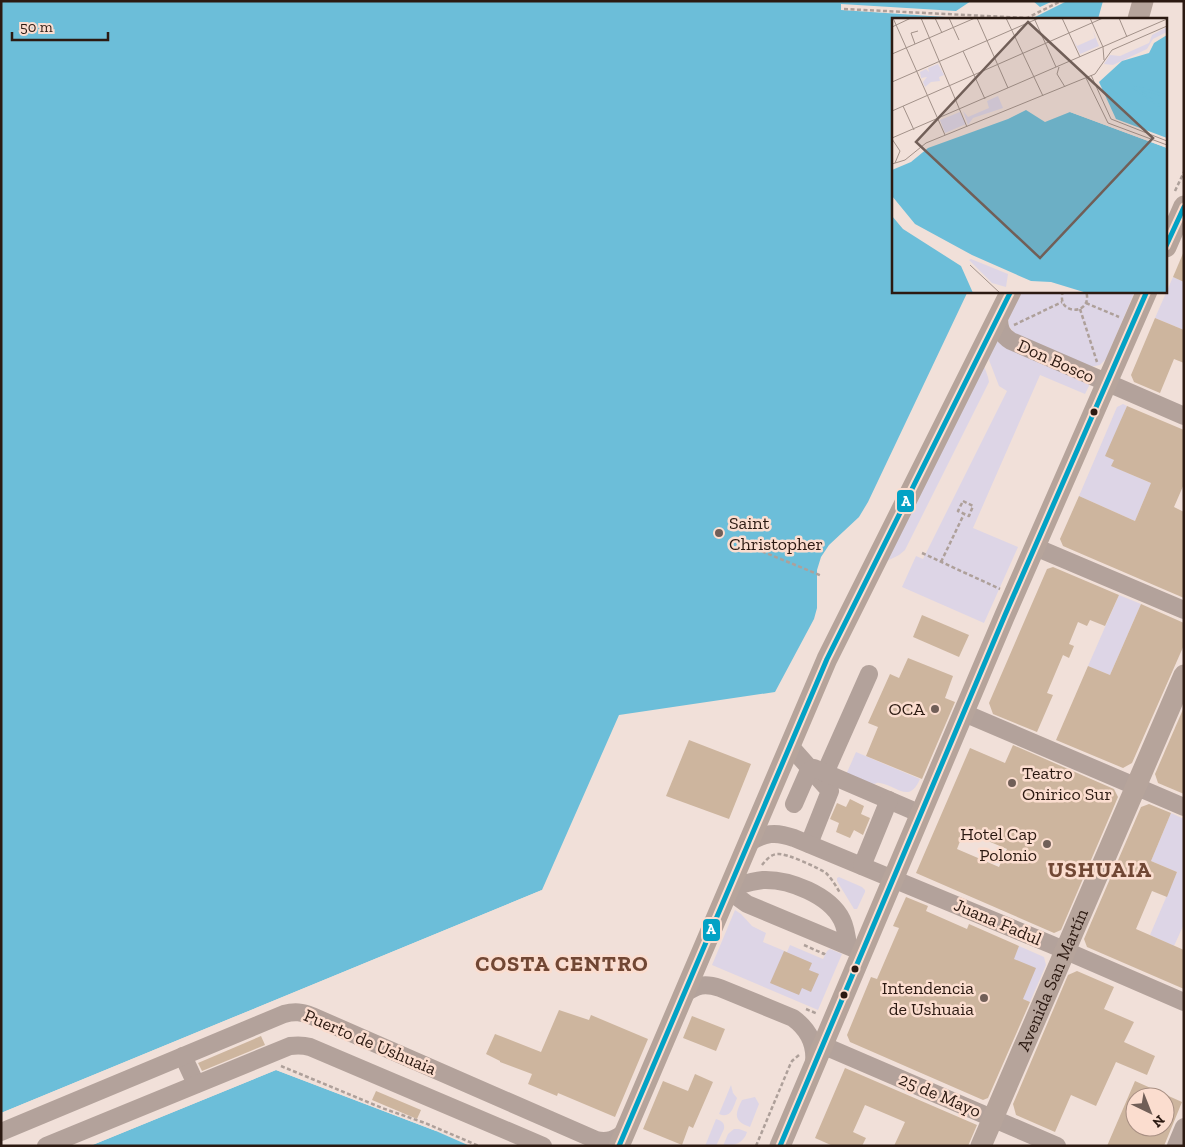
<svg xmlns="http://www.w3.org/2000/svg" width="1185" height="1147" font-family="'Zilla Slab',serif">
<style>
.green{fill:#ddd5e6}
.water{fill:#6cbed9}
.pier{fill:#f1e0d9}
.building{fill:#cdb59e;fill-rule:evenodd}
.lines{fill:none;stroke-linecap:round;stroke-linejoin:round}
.path{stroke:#aea09a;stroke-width:2.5;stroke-dasharray:4 2.5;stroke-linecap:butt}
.minor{stroke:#b3a29b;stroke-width:18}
.major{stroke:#b6a49b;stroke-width:21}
.bus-1-casing{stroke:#fbddcf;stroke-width:9}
.bus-1{stroke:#02a2c5;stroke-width:5}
.bus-dot{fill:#2c1a12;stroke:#fbddcf;stroke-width:2}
.poi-dot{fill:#715f58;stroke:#fbddcf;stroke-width:2}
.labels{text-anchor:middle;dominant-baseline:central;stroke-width:5;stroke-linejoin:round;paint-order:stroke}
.street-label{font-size:18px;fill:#2c1a12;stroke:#fbddcf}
.poi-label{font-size:18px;fill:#2c1a12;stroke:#fbddcf;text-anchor:end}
.district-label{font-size:22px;font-weight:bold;letter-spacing:1px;fill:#714734;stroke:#fbddcf}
.inset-river{fill:none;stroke:#6cbed9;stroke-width:2.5}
.inset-road{fill:none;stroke:#a29189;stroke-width:1}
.view{fill:#715f58;fill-opacity:0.15;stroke:#715f58;stroke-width:2.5}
.inset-edge{fill:none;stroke:#2c1a12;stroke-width:2.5}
.line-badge{stroke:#fbddcf;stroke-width:2}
.badge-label{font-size:14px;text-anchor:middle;font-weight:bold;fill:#fff}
</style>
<rect width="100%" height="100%" fill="#f1e0d9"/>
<g class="green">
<path d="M1173 277 1184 282V330L1155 318Z"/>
<path d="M1019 291H1135L1106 359 1100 365 1090 367 1015 334 1009 326 1008 321Z"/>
<path d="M998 334 1091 382 1085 394 1040 375 973 528 1018 547 984 623 902 587 916 556 923 559 1007 391 999 386 989 360V356Z"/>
<path d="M984 366 988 377 989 382 905 550 899 555 885 562Z"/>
<path d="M1123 404 1127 406 1106 456 1114 460 1112 466 1155 485 1146 495 1135 521 1079 496 1117 407Z"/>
<path d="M1119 595 1141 604 1110 675 1088 666Z"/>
<path d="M856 752 920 779C909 804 898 786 880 783 875 782 877 784 872 784 863 783 853 779 845 777Z"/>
<path d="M1171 813 1184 819V924L1174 946 1150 935 1177 872 1151 861Z"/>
<path d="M839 877 862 887 865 890V892L857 909H854L837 881V878Z"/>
<path d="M735 910 741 914 752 926 766 933 763 942 787 952 790 945 823 959 827 951 830 949 842 954 818 1010 712 965Z"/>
<path d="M1019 946 1044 957 1046 965 1030 1002 1000 989Z"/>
<path d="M731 1085 733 1093 737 1098C733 1108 731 1119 719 1114Z"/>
<path d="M755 1097 759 1104 750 1127C733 1121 735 1114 742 1100Z"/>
<path d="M716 1119C722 1121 725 1123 724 1129L716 1146H705Z"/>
<path d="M734 1129H739L747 1132C744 1143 734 1146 723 1146L728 1134Z"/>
</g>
<g class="water">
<path d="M1 1H1103L1098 19H894V291H968L868 502 859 517 829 545 821 557 817 570V608L814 619 775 692 619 715 542 890 1 1113Z"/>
<path d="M276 1070 436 1131 470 1146H90Z"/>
</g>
<g class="pier">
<path d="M971 1H1033L1040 7 1053 1H1067L1031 19H975L841 10V4L956 11Z"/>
<path d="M542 890 540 894 1 1115V1113Z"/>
<path d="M276 1067 437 1128 436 1131 276 1070 90 1146H87L89 1143Z"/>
</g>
<g class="building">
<path d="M1184 251V282L1173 277Z"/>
<path d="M1155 318 1184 330V363L1174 359 1160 393 1134 382 1131 375Z"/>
<path d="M1127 406 1184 430V484L1174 507 1184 512V598L1063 546 1060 539 1079 496 1135 521 1151 483 1111 466 1114 460 1105 456Z"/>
<path d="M1053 567 1119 595 1105 626 1090 620 1087 626 1078 622 1069 644 1074 646 1069 658 1063 655 1047 693 1053 695 1037 732 993 714 989 703 1047 569Z"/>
<path d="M1141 604 1184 623V645L1132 763 1123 768 1056 740 1088 666 1110 675Z"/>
<path d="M922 615 969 635 959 657 913 637Z"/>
<path d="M908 658 953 676 945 698 955 702 922 779 866 756 878 727 868 723 890 674 899 678Z"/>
<path d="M1184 707V794L1158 783 1155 774Z"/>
<path d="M689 740 751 764 729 819 666 796Z"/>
<path d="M1013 745 1114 789 1118 797 1061 930 1054 933 916 873 970 748 1005 763ZM964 831 1007 849 999 867 957 849Z"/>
<path d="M850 799 864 806 861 814 870 818 863 835 854 830 850 838 836 832 839 823 830 819 837 803 846 807Z"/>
<path d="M1149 804 1171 813 1151 861 1177 872 1167 897 1152 891 1136 929 1184 950V989L1087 947 1084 939 1141 807Z"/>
<path d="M906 897 928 906 926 911 967 929 969 924 1019 946 1014 959 1036 968 1023 999 1030 1002 988 1098 983 1100 850 1042 847 1035 871 977 877 979 899 928 893 926Z"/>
<path d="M784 951 812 963 809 970 819 974 811 992 802 988 799 995 770 983Z"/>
<path d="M1077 971 1114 987 1104 1009 1134 1022 1124 1042 1155 1056 1147 1075 1116 1062 1096 1106 1071 1095 1055 1132 1016 1115 1013 1104 1068 975Z"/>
<path d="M559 1010 589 1020 591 1015 648 1039 615 1117 558 1093 557 1096 528 1084 532 1074 500 1062V1061L486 1054 495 1034 541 1052Z"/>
<path d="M692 1016 725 1029 716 1051 683 1038Z"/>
<path d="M261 1036 265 1045 202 1071 198 1063Z"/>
<path d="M845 1068 977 1125 968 1146H894L905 1122 865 1105 853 1132 866 1138 862 1146H833L815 1138Z"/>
<path d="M695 1074 713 1082 693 1128 689 1126 682 1145 643 1129 663 1081 688 1091Z"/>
<path d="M1135 1081 1182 1102 1164 1146H1107ZM1135 1097H1165V1127H1135Z"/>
<path d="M376 1091 421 1110 417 1119 372 1100Z"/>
</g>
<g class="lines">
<g class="path">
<path d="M844 9 1027 18 1061 1"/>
<path d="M1175 191 1184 172"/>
<path d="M1063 291C1055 316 1094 316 1086 291"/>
<path d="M1086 303 1119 317"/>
<path d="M1080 309 1097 362"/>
<path d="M1014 325 1062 302"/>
<path d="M963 501 973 506 969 516 958 511Z"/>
<path d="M732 539 822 576"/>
<path d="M922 553 1000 589"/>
<path d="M941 562 964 514"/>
<path d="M762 865C766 860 771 854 778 854 786 853 819 868 826 873 832 879 836 886 840 893"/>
<path d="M804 945 824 954 825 952"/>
<path d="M806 1009 818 1014"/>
<path d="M281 1066 382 1108 425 1123 479 1146"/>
<path d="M756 1146 790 1065 792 1061 799 1055"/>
</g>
<g class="minor">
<path d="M999 317C999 328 1001 335 1011 341L1184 416"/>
<path d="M1035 547 1184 610"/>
<path d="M964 713 1184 807"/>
<path d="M790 746 830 791 809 844"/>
<path d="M825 773 869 674"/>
<path d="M794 804 808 772 810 770 814 768 921 814"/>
<path d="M748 843C765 833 775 831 794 838L1050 944 1184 1002"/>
<path d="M862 866 889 800"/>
<path d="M848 946C847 937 846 928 842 920 830 895 789 879 763 880 752 881 740 885 729 888L736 896 747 904 862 952"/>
<path d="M684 994C697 985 704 983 720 988L793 1018C808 1029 816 1044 814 1063"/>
<path d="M822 1045 1057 1146"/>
<path d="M183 1056 196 1084"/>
<path d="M1 1132 284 1014C295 1011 302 1012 312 1016L596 1140C608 1143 616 1139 625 1132"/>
<path d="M46 1146 290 1046C298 1045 303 1045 310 1047L543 1146"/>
<path d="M1176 1146 1184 1127"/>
</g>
<g class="major">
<path d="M1138 19 1143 1"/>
<path d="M1166 247 1184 206"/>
<path d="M619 1146 827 659 1011 291"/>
<path d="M780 1146 1005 615 1147 291"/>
<path id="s1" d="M981 1146 1184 675"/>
</g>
<g class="bus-1-casing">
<g id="bus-1">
<path d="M1166 246 1184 207"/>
<path d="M619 1146 827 659 1011 291"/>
<path d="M780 1146 1005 615 1147 291"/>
</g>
</g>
<use href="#bus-1" class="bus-1"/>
</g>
<g class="bus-dot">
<circle cx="1094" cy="412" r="4.5"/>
<circle cx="855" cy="969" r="4.5"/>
<circle cx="844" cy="995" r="4.5"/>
</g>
<g class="poi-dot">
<circle cx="719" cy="533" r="5"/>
<circle cx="935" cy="709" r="5"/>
<circle cx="1012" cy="783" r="5"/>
<circle cx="1047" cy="844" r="5"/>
<circle cx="984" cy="998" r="5"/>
</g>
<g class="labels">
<g class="street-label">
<text transform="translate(1056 361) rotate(24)">Don Bosco</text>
<text transform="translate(998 922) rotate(23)">Juana Fadul</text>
<text stroke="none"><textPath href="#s1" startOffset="181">Avenida San Martín</textPath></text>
<text transform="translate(370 1042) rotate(23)">Puerto de Ushuaia</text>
<text transform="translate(940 1095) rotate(23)">25 de Mayo</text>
</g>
<g class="poi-label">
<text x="729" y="523" text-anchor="start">Saint<tspan x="729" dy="21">Christopher</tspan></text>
<text x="925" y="709">OCA</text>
<text x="1022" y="773" text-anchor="start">Teatro<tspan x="1022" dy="21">Onirico Sur</tspan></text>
<text x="1037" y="834">Hotel Cap<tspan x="1037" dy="21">Polonio</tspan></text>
<text x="974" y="988">Intendencia<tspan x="974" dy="21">de Ushuaia</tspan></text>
</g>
<g class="district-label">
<text x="1100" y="869">USHUAIA</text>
<text x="562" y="963">COSTA CENTRO</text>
</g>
</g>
<g transform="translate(892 18)">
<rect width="275" height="275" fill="#f1e0d9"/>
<path d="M275 9V14L261 21 255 31 221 47 212 46 218 37 228 38 257 25 260 17ZM201 13 207 28 188 36 181 21 185 28 203 20ZM46 46 52 57 47 59 48 63 39 64 33 69 31 64 35 59 29 60 28 54 34 51 37 54 36 50ZM106 78 111 90 81 100 76 107 71 93 76 99 97 90 95 83ZM68 94 74 106 53 115 48 102ZM79 241 116 256 114 269 100 265 77 242Z" fill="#ddd5e6"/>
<path d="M275 17V120L224 101 207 64 230 43 257 35 262 25ZM134 92 153 104 178 94 275 130V275H195L159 264 139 263 80 237 23 206 0 178V152L19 144 36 130 116 101ZM0 198 11 211 69 248 81 275H0Z" fill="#6cbed9"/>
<path d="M182 92 275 127V130L178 94Z" fill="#f1e0d9"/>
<path class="inset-river" d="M240 68 275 93M243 69 275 78"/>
<path class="inset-road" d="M1 0 53 117M29 0 75 109M43 0 50 15M57 0 67 22M85 0 116 70M114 0 151 78M142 0 164 49M170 0 188 39M198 0 211 29 212 42M227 0 235 19M0 9 19 0M23 26 19 15 26 13M71 33 93 81M0 36 83 0M167 49 165 56 173 69M199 57 219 101 275 123M194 60 216 105 275 127M0 64 147 0M11 88 22 112M0 93 211 0M0 120 275 1M0 121 8 133 3 145M0 146 13 142 34 125 203 56 220 32 275 8M78 247 108 275"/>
<path class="view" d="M136 4 261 120 148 240 24 124Z"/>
<rect width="275" height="275" class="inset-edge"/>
</g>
<g class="line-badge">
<rect x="896" y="489" width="19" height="24" rx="5" fill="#02a2c5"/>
<rect x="702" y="918" width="19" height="24" rx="5" fill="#02a2c5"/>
</g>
<g class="badge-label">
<text x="906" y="506">A</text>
<text x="711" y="934">A</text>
</g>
<rect width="1185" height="1147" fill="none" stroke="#2c1a12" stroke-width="5"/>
<g transform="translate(1150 1112) rotate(137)"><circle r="24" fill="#fbddcf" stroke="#a88f83"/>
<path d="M0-4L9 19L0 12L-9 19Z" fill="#715f58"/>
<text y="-8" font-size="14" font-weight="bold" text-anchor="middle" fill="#2c1a12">N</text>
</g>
<path d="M12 32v8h96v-8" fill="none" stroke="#2c1a12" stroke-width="2.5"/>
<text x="20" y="32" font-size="15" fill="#2c1a12" stroke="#fbddcf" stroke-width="4" paint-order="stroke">50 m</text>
</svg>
